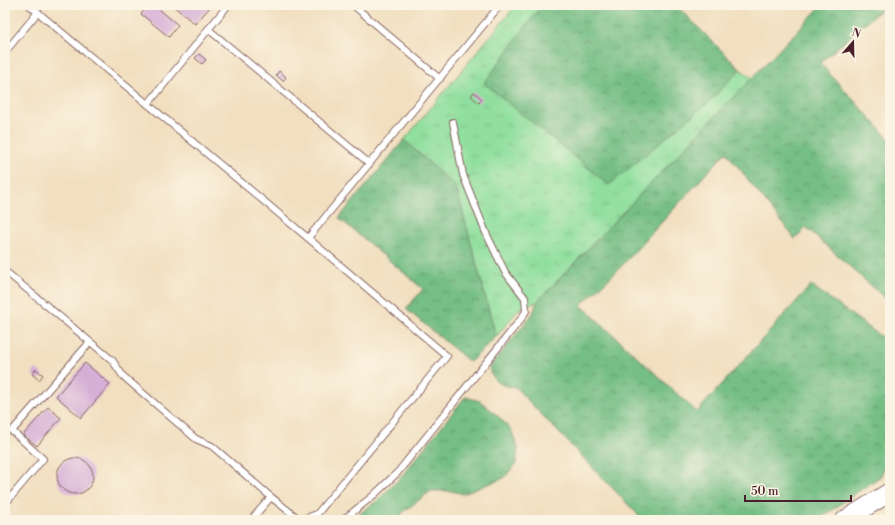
<svg xmlns="http://www.w3.org/2000/svg" width="895" height="525" font-family="'Libre Bodoni',serif">
<style>
.grass{fill:url(#grass-tufts);stroke:#6d7f64}
.forest{fill:url(#forest-crowns);stroke:#5f6e58}
.building{fill:#d6afd7}
.lines{fill:none;stroke-linecap:round;stroke-linejoin:round}
.lane-casing{stroke:#84625f;stroke-width:8}
.secondary-casing{stroke:#84625f;stroke-width:20}
.lane{stroke:#fff;stroke-width:6}
.secondary{stroke:#fff;stroke-width:18}
</style>
<defs>
<pattern id="grass-tufts" width="24" height="20" patternUnits="userSpaceOnUse"><rect width="24" height="20" fill="#90df9e"/><path d="M3 7l-1-3M5 7V3M7 7l1-3M15 17l-1-3M17 17v-4M19 17l1-3" fill="none" stroke="#7ebf88"/></pattern>
<pattern id="forest-crowns" width="20" height="18" patternUnits="userSpaceOnUse"><rect width="20" height="18" fill="#74be85"/><path d="M2 6a3 3 0 1 1 6 0M12 15a3 3 0 1 1 6 0" fill="none" stroke="#619a6d"/></pattern>
</defs>
<rect width="100%" height="100%" fill="#fcf5e5"/>
<filter id="ink" filterUnits="userSpaceOnUse"><feTurbulence type="fractalNoise" baseFrequency=".025" numOctaves="2"/><feDisplacementMap in="SourceGraphic" scale="8" xChannelSelector="R" yChannelSelector="G"/><feConvolveMatrix kernelMatrix="1 2 1 2 8 2 1 2 1" color-interpolation-filters="sRGB"/></filter>
<filter id="wash" filterUnits="userSpaceOnUse"><feTurbulence type="fractalNoise" baseFrequency=".012" numOctaves="4" result="noise"/><feDisplacementMap in="SourceGraphic" scale="16" xChannelSelector="R" yChannelSelector="G"/><feGaussianBlur stdDeviation="0.9" result="paint"/><feColorMatrix in="noise" values="0 0 0 0 0 0 0 0 0 0 0 0 0 0 0 0 0 1.4 0 .05"/><feComposite in="paint" operator="in"/></filter>
<g filter="url(#wash)">
<rect width="100%" height="100%" fill="#f1dfbf"/>
<path class="grass" d="M516 5H542L530 21 711 100 740 69 752 78 537 302 519 309 496 337 456 187 404 140Z"/>
<g class="forest">
<path d="M542 5H676L740 69 711 100 609 185 484 83Z"/>
<path d="M822 5H886L820 63 890 140V303L806 227 795 239 726 152 616 272 581 305 697 412 811 285 890 343V450L881 476 818 520H643L515 387C501 386 499 384 490 373V367L533 313 537 302Z"/>
<path d="M404 140 456 187 496 337 470 362 406 309 423 289 339 218Z"/>
<path d="M465 397 480 401 498 416 511 430 518 448 516 464 504 478 463 494 452 491H431L402 513 400 520H351L378 500 400 478Z"/>
</g>
<g id="blocks">
<g class="building">
<path d="M149 5H154L178 25 169 37 141 14Z"/>
<path d="M172 5H212L195 24Z"/>
<path d="M199 54 206 60 202 64 195 58Z"/>
<path d="M279 71 286 77 283 81 276 75Z"/>
<path d="M474 92 482 99 479 103 471 96Z"/>
<path d="M85 363 110 384 81 418 56 396Z"/>
<path d="M36 369 43 375 39 380 32 374Z"/>
<path d="M48 407 61 418 37 446 23 435Z"/>
<circle cx="75" cy="476" r="18"/>
</g>
</g>
</g>
<g filter="url(#ink)">
<use href="#blocks" fill-opacity="0" stroke="#84625f" stroke-width="1"/>
<g class="lines">
<g class="lane-casing">
<g id="lane">
<path d="M29 5 308 238 447 356 317 514 301 520"/>
<path d="M353 5 440 79"/>
<path d="M208 29 370 164"/>
<path d="M5 52 38 12"/>
<path d="M148 104 228 5"/>
<path d="M308 238 500 5"/>
<path d="M5 271 112 360 123 376 196 439 212 446 271 497 300 520"/>
<path d="M5 504 43 459 12 431 90 342"/>
<path d="M251 520 271 497"/>
<path d="M343 520 374 495 398 472 521 319 526 311 525 298 505 272 486 233 463 175 453 122"/>
</g>
</g>
<g class="secondary-casing">
<path id="secondary" d="M845 520 890 492"/>
</g>
<use href="#lane" class="lane"/>
<use href="#secondary" class="secondary"/>
</g>
</g>
<rect width="895" height="525" fill="none" stroke="#fcf5e5" stroke-width="20"/>
<g transform="translate(853 42) rotate(20)" stroke="#fcf5e5" stroke-width="3" paint-order="stroke">
<path d="M0-3L7 15L0 10L-7 15Z" fill="#4a1f2b"/>
<text y="-6" font-size="11" font-weight="bold" text-anchor="middle" fill="#4a1f2b">N</text>
</g>
<path d="M745 495v6h106v-6" fill="none" stroke="#4a1f2b" stroke-width="2"/>
<text x="751" y="495" font-size="12" fill="#4a1f2b" stroke="#fcf5e5" stroke-width="3" paint-order="stroke">50 m</text>
</svg>
